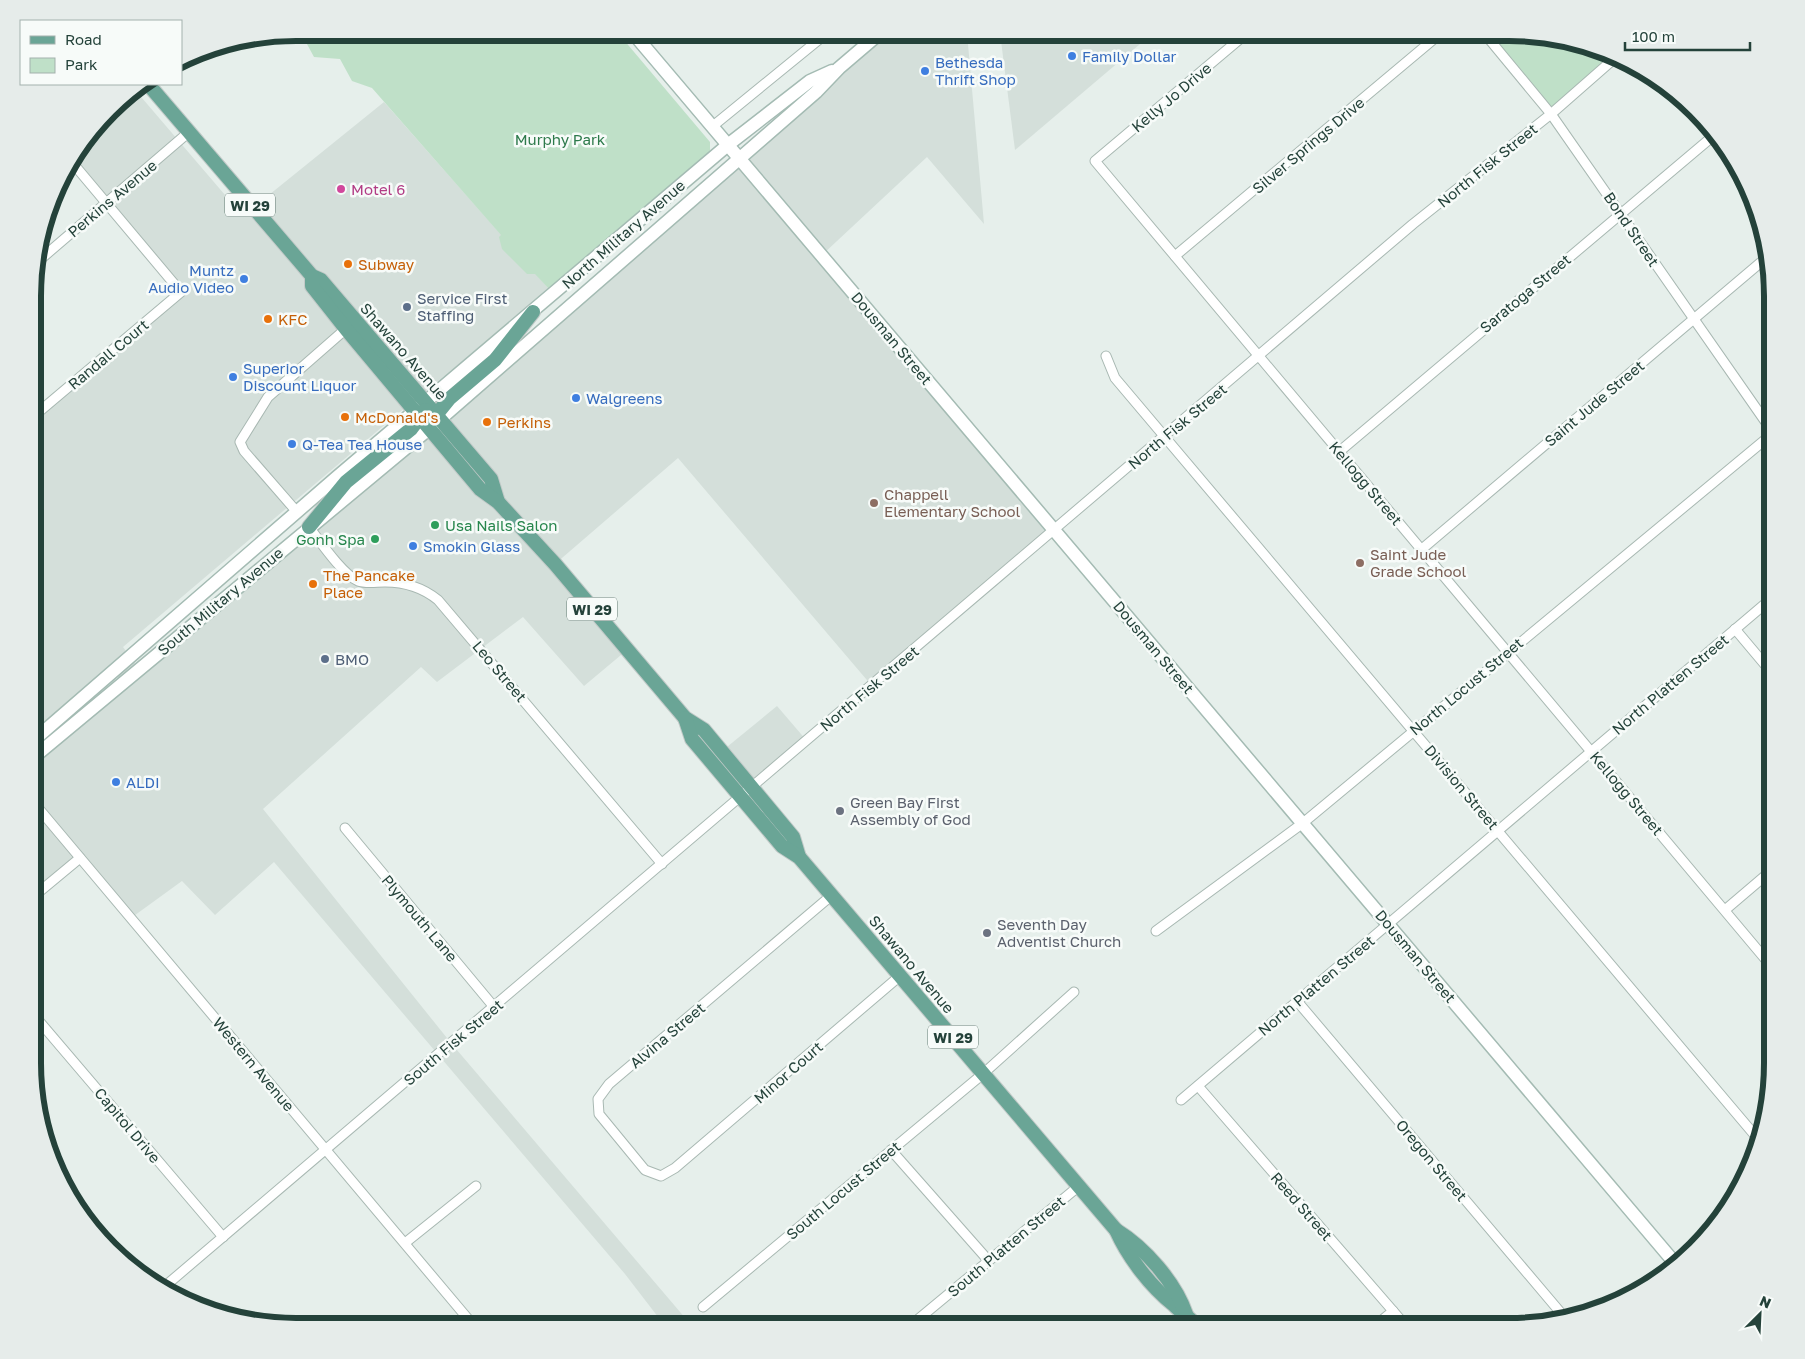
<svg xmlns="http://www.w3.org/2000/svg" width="1805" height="1359" font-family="'Golos Text',sans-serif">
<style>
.built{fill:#d4dfda}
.green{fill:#bfe0c8}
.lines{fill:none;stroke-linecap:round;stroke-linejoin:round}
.street-casing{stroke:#a8b8b2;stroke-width:11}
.secondary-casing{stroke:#a4bbb3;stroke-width:15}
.primary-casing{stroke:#c2cac8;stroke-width:16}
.street{stroke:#fff;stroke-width:9}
.secondary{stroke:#fff;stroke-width:12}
.primary{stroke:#6aa596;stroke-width:14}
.shop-dot{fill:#3f7fe0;stroke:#f7fbf9;stroke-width:2}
.hotel-dot{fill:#d1479c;stroke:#f7fbf9;stroke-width:2}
.food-dot{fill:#e8710a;stroke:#f7fbf9;stroke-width:2}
.service-dot{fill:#5c6f8a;stroke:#f7fbf9;stroke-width:2}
.education-dot{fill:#8d6e63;stroke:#f7fbf9;stroke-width:2}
.leisure-dot{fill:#2e9e5b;stroke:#f7fbf9;stroke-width:2}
.worship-dot{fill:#6b7280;stroke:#f7fbf9;stroke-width:2}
.labels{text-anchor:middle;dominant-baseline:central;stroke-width:5;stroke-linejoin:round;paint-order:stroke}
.shield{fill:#f7fbf9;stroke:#637a73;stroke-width:1}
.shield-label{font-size:14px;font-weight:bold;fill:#24423a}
.shop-label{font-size:15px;fill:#366cbe;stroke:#f7fbf9;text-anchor:start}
.street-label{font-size:15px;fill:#24423a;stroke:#f7fbf9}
.park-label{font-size:15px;fill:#2d7a4b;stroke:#f7fbf9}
.hotel-label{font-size:15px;fill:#b23c85;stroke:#f7fbf9;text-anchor:start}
.food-label{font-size:15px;fill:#c56008;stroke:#f7fbf9;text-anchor:start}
.service-label{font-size:15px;fill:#4e5e75;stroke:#f7fbf9;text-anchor:start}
.education-label{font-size:15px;fill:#785e54;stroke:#f7fbf9;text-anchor:start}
.leisure-label{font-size:15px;fill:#27864d;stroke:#f7fbf9;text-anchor:start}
.worship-label{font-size:15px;fill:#5b616d;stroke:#f7fbf9;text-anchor:start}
.rim{fill:none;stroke:#24423a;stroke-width:6}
</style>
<rect width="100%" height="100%" fill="#e6efeb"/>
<g class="built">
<path d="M880 33H967L984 224 927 157 822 255 1055 530 872 686 678 458 555 564 627 650 584 686 523 617 437 682 421 667 263 809 451 1043 692 1326H665L625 1274 274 862 215 915 182 881 131 918 80 858 33 897 34 757 122 683 115 671 34 740V416L181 291 71 161 114 109 136 91 243 216 384 102 550 290 395 416 123 647 139 669Z"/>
<path d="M1000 33H1153L1015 150Z"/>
<path d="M777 706 807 741 752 788 722 751Z"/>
</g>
<g class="green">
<path d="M301 33H618L710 142V153L550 290 535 274H527L502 249 499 237 501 235 372 88 352 81 340 59 314 57Z"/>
<path d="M1484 33H1525L1609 52 1616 57 1551 114Z"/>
</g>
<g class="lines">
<g class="street-casing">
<g id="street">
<path d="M1247 33 1095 161 1772 967"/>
<path d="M1484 33 1551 114 1772 431"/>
<path d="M713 126 827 33"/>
<path d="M1175 256 1441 33"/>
<path d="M35 264 189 132"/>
<path d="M1106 356 1115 378 1758 1139"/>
<path d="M34 416 181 292 71 161"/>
<path d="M1340 451 1712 137"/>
<path d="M297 512 244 451 240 442 268 397 348 327"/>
<path d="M309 527C320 541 342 574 358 581 366 584 376 582 385 582 405 582 422 587 438 600L662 864"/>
<path d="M1422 549 1767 257"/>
<path d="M1735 629 1772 673"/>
<path d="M34 803 474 1326"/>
<path d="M345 828 494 1007"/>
<path d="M832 895 609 1084 598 1099 599 1114 645 1170 661 1176 675 1168 901 975"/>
<path d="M33 897 80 858"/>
<path d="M1725 910 1772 870"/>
<path d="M1156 931 1303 823 1772 434"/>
<path d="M1297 1001 1566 1319"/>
<path d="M33 1014 223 1237"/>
<path d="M1198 1086 1406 1326"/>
<path d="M1181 1100 1772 598"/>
<path d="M891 1150 988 1260"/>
<path d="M405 1243 476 1186"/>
<path d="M164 1287 1413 224 1551 114 1616 57"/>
<path d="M703 1307 984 1073 1074 992"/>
<path d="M910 1326 1079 1186"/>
<path d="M1375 1326 1393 1311"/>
</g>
</g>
<g class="secondary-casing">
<g id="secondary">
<path d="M633 33 1674 1262"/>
<path d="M34 740 337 477 729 144 810 81 832 71"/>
<path d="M34 757 430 428 816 92 839 68 880 33"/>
</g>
</g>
<g class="primary-casing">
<g id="primary">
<path d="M148 84 312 276 321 280 491 479 498 502"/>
<path d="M312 276V286L346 329 480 489 498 502 555 564 685 718 704 730 793 837 799 857"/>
<path d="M432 420 449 399 495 360 533 312"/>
<path d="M309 527 346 482 411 429 425 410"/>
<path d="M685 718 692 739 782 846 799 857 1116 1230C1128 1257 1150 1286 1174 1305 1182 1313 1190 1318 1197 1326"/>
<path d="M1116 1230C1145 1248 1175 1282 1186 1314"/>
</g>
</g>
<use href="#street" class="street"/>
<use href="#secondary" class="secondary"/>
<use href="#primary" class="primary"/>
</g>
<g class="shop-dot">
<circle cx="1072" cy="56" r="5"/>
<circle cx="925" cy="71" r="5"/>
<circle cx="244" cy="279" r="5"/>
<circle cx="233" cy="377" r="5"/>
<circle cx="576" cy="398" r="5"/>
<circle cx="292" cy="444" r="5"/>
<circle cx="413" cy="546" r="5"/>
<circle cx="116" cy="782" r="5"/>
</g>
<circle class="hotel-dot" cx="341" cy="189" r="5"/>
<g class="food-dot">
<circle cx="348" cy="264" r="5"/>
<circle cx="268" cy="319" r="5"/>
<circle cx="345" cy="417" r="5"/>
<circle cx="487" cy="422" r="5"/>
<circle cx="313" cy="584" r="5"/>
</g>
<g class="service-dot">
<circle cx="407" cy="307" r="5"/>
<circle cx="325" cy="659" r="5"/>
</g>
<g class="education-dot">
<circle cx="874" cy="503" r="5"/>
<circle cx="1360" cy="563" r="5"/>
</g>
<g class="leisure-dot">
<circle cx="435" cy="525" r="5"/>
<circle cx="375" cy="539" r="5"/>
</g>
<g class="worship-dot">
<circle cx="840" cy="811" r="5"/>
<circle cx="987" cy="933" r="5"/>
</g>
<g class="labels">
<g class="shield">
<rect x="225" y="193.5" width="50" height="23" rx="4"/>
<rect x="567" y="597.5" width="50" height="23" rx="4"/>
<rect x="928" y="1025.5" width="50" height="23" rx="4"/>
</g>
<g class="shield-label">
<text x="250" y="205">WI 29</text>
<text x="592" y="609">WI 29</text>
<text x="953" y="1037">WI 29</text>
</g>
<g class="shop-label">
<text x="1082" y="56">Family Dollar</text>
<text x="935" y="62">Bethesda<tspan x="935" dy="17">Thrift Shop</tspan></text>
<text x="234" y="270" text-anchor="end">Muntz<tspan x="234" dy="17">Audio Video</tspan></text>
<text x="243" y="368">Superior<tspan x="243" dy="17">Discount Liquor</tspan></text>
<text x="586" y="398">Walgreens</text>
<text x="302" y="444">Q-Tea Tea House</text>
<text x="423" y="546">Smokin Glass</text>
<text x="126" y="782">ALDI</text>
</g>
<g class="street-label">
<text transform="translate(1171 97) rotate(-40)">Kelly Jo Drive</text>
<text transform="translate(1308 145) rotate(-40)">Silver Springs Drive</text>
<text transform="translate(1487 165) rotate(-39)">North Fisk Street</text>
<text transform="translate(112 198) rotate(-40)">Perkins Avenue</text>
<text transform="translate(1632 229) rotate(56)">Bond Street</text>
<text transform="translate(623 234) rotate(-41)">North Military Avenue</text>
<text transform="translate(1525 293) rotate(-40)">Saratoga Street</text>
<text transform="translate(892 338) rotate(50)">Dousman Street</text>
<text transform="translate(404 351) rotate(49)">Shawano Avenue</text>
<text transform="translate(108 354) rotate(-40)">Randall Court</text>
<text transform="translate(1594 403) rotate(-40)">Saint Jude Street</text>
<text transform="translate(1177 426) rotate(-40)">North Fisk Street</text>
<text transform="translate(1366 483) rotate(50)">Kellogg Street</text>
<text transform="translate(220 601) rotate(-40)">South Military Avenue</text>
<text transform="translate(1154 647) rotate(50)">Dousman Street</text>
<text transform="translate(500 671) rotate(50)">Leo Street</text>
<text transform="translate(1670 684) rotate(-40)">North Platten Street</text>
<text transform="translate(1466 686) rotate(-40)">North Locust Street</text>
<text transform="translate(869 688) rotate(-40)">North Fisk Street</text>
<text transform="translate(1462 787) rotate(50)">Division Street</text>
<text transform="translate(1627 793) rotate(50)">Kellogg Street</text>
<text transform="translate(420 918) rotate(50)">Plymouth Lane</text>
<text transform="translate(1416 956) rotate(50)">Dousman Street</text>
<text transform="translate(912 964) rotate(50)">Shawano Avenue</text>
<text transform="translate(1316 985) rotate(-40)">North Platten Street</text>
<text transform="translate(667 1035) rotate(-40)">Alvina Street</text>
<text transform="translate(453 1042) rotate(-40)">South Fisk Street</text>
<text transform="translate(254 1064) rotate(50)">Western Avenue</text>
<text transform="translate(788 1072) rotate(-41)">Minor Court</text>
<text transform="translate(128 1125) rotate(50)">Capitol Drive</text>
<text transform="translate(1432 1160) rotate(50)">Oregon Street</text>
<text transform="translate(843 1190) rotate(-40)">South Locust Street</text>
<text transform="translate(1302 1206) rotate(49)">Reed Street</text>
<text transform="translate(1006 1246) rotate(-40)">South Platten Street</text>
</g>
<g class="park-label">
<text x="560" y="139">Murphy Park</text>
</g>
<g class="hotel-label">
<text x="351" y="189">Motel 6</text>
</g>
<g class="food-label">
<text x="358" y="264">Subway</text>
<text x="278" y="319">KFC</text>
<text x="355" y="417">McDonald's</text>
<text x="497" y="422">Perkins</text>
<text x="323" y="575">The Pancake<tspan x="323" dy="17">Place</tspan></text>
</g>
<g class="service-label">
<text x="417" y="298">Service First<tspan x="417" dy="17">Staffing</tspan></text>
<text x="335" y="659">BMO</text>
</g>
<g class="education-label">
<text x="884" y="494">Chappell<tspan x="884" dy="17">Elementary School</tspan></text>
<text x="1370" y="554">Saint Jude<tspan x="1370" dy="17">Grade School</tspan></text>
</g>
<g class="leisure-label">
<text x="445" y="525">Usa Nails Salon</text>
<text x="365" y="539" text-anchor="end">Gonh Spa</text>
</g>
<g class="worship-label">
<text x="850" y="802">Green Bay First<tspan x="850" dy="17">Assembly of God</tspan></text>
<text x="997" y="924">Seventh Day<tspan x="997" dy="17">Adventist Church</tspan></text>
</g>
</g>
<path d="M0 0H1805V1359H0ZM296 41H1509A255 255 0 0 1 1764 296V1063A255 255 0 0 1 1509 1318H296A255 255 0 0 1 41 1063V296A255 255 0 0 1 296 41Z" fill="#e6ecea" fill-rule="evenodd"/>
<path class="rim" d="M296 41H1509A255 255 0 0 1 1764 296V1063A255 255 0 0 1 1509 1318H296A255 255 0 0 1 41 1063V296A255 255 0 0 1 296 41Z"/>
<rect x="20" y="20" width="162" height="65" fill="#f7fbf9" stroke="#a3b1ad"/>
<rect x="30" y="36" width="25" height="8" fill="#6aa596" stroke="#a3b1ad"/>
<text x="65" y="45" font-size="15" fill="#24423a">Road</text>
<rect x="30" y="58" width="25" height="15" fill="#bfe0c8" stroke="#a3b1ad"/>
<text x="65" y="70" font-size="15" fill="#24423a">Park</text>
<g transform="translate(1760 1314) rotate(24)" stroke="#f7fbf9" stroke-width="4" paint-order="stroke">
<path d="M0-4L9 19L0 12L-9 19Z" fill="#24423a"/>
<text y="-8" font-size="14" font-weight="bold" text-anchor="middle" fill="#24423a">N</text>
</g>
<path d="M1625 42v8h125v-8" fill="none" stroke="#24423a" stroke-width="2.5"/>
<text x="1632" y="42" font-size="15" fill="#24423a" stroke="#f7fbf9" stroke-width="4" paint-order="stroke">100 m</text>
</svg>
